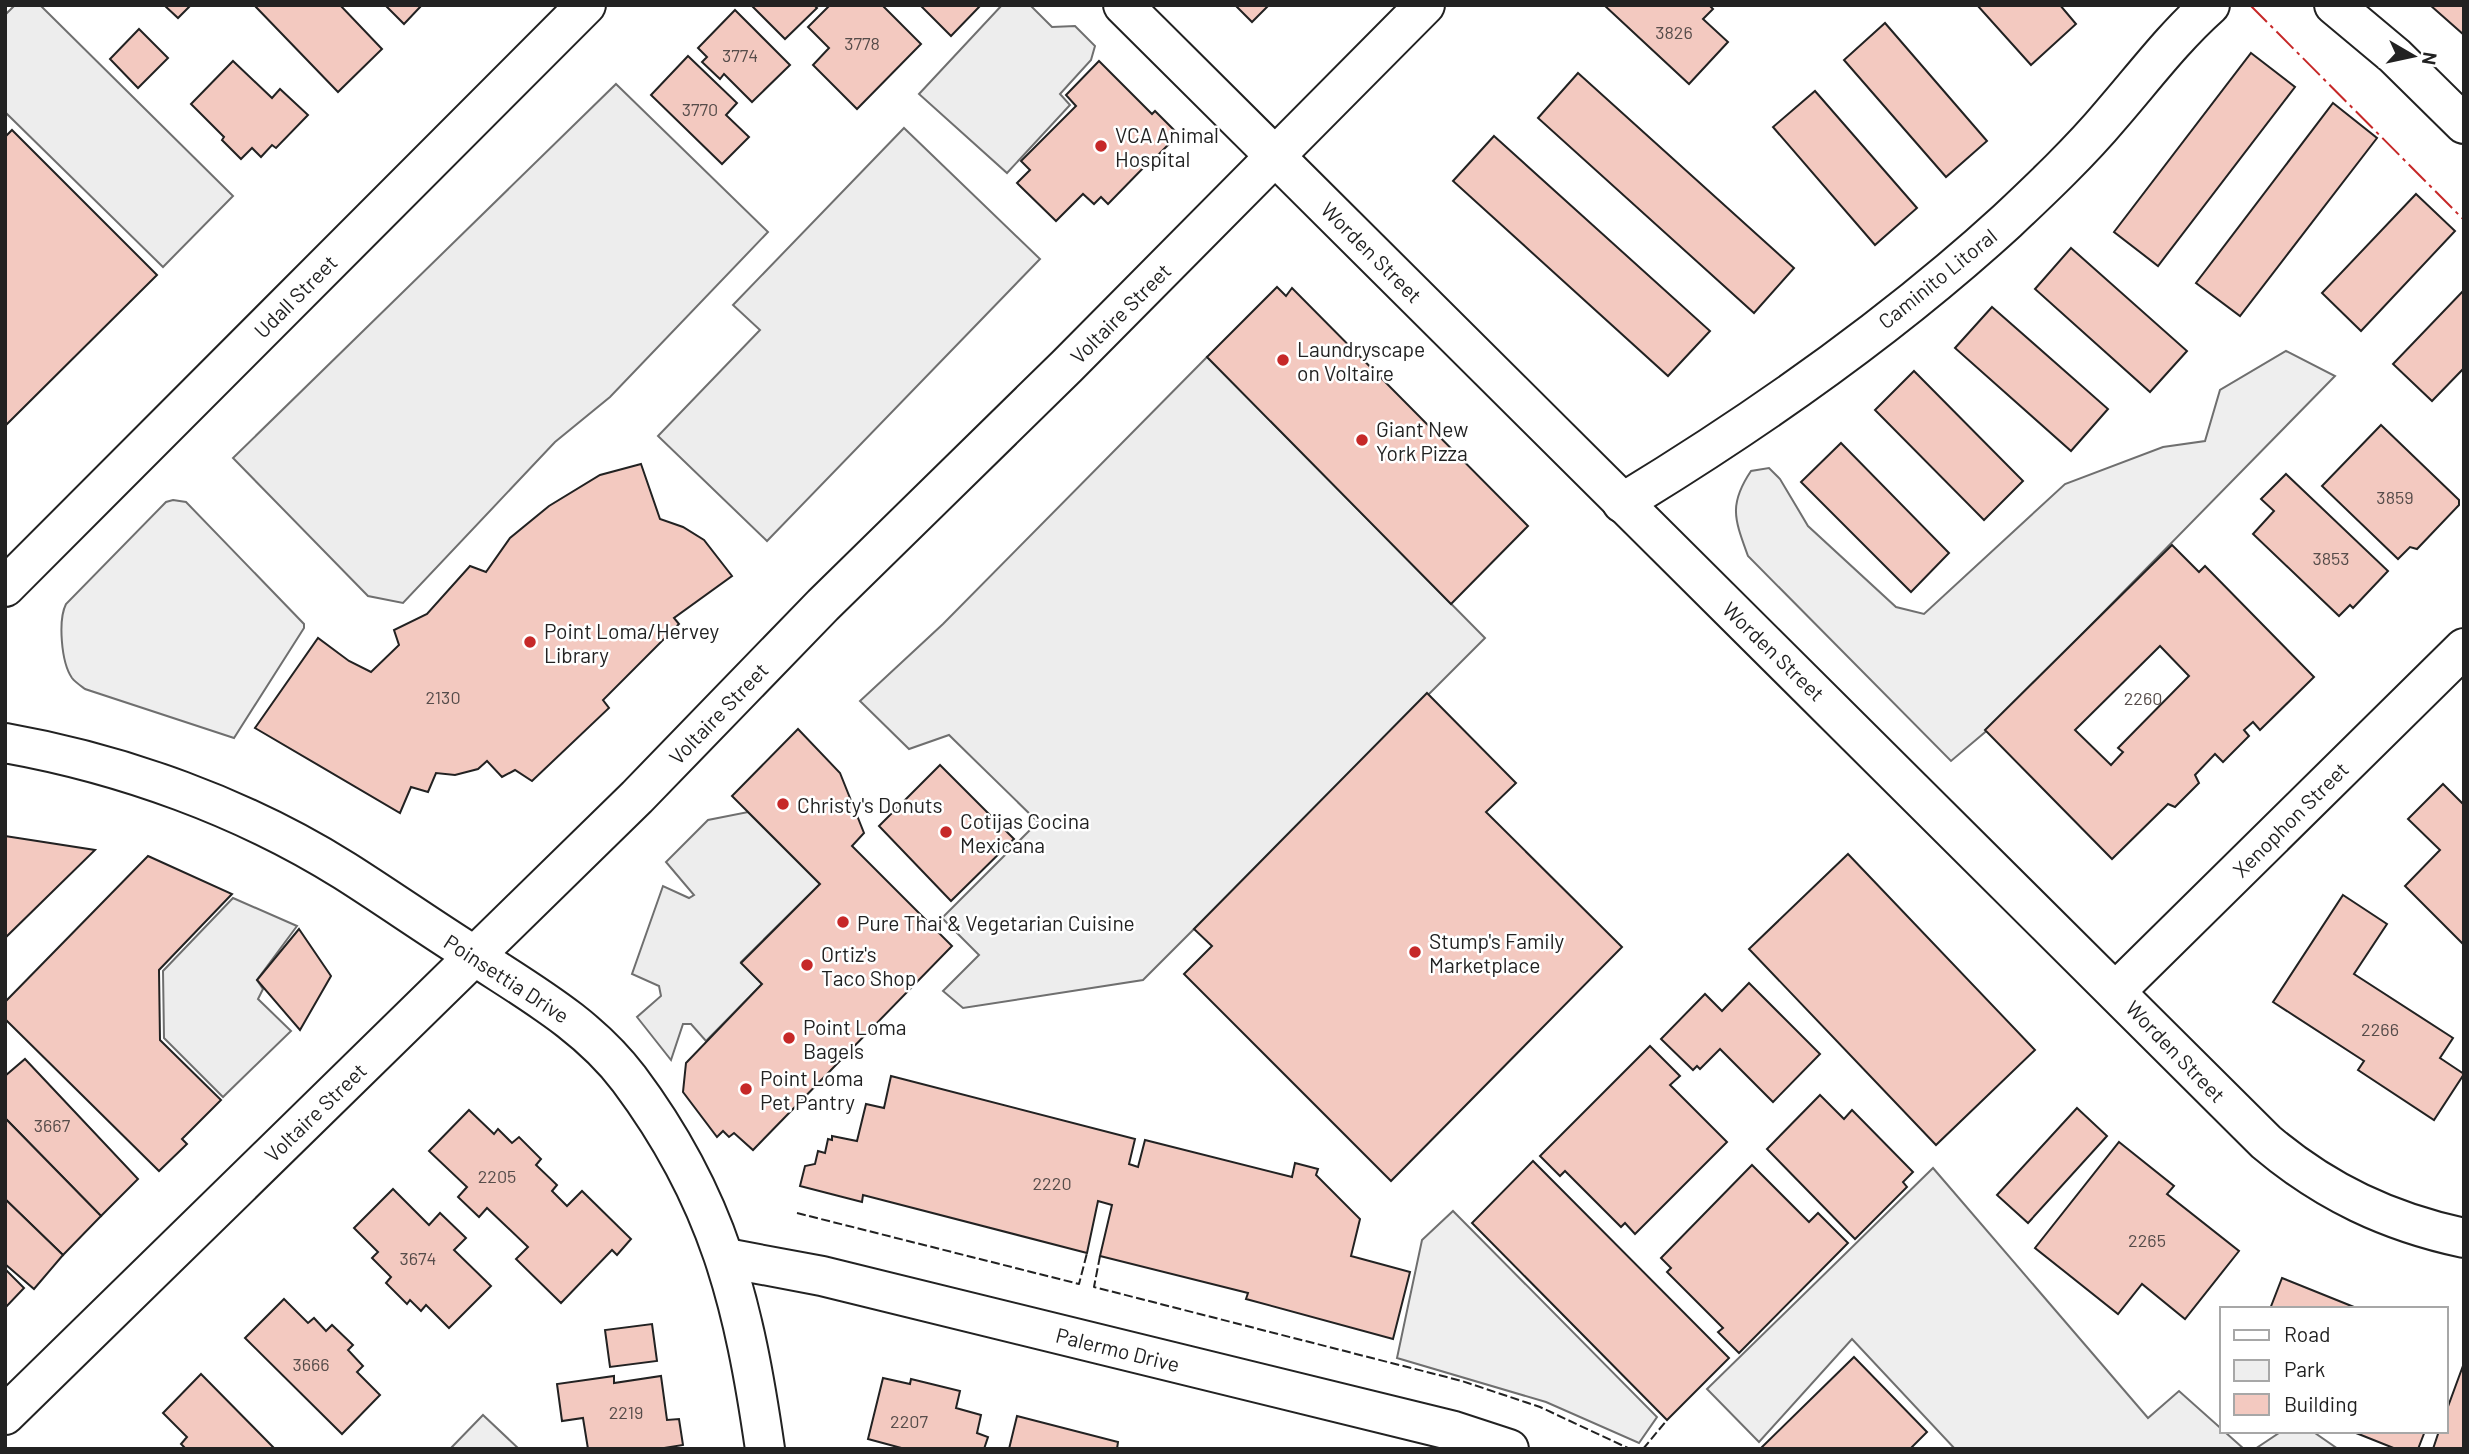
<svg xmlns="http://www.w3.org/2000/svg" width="2469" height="1454" font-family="Barlow,sans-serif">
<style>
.green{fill:#eee;stroke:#6f6f6f;stroke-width:2}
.parking{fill:#ededed;stroke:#6f6f6f;stroke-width:2}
.building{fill:#f3c9c0;stroke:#222;stroke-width:2;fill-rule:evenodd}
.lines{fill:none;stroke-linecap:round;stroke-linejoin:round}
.minor-casing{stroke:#222;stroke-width:42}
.major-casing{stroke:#222;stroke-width:42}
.minor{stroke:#fff;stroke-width:38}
.major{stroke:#fff;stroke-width:38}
.fence{stroke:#222;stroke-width:2;stroke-dasharray:9 3.5;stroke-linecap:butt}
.power{stroke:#c62828;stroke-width:2;stroke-dasharray:24 5 3.5 5;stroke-linecap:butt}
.poi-dot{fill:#c62828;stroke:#fff;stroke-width:2.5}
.labels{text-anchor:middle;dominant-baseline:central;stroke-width:5;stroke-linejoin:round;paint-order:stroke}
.number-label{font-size:18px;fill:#564c4a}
.poi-label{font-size:21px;fill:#222;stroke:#fff;text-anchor:start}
.street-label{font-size:21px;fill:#222;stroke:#fff}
</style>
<rect width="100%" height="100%" fill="#fff"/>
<g class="green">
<path d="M2286 351 2335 376 1990 728 1951 761 1748 556C1735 520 1728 505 1751 471L1769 468 1780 479 1808 526 1896 607 1924 614 2065 484 2163 447 2205 441 2220 390Z"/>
<path d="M173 500 186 502 304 624V628L234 738 85 689C81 686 75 682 72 678 61 662 58 620 66 604L166 502Z"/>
<path d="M1933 1168 2148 1418 2179 1391 2244 1449H1955L1852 1339 1759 1442 1707 1389Z"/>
<path d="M1453 1211 1657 1417 1639 1443 1546 1402 1397 1358 1422 1240Z"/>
<path d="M483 1415 519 1449H450Z"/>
<path d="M2282 1431H2312L2338 1449H2255Z"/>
</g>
<g class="parking">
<path d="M15 5H40L233 196 163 267 5 112V15Z"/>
<path d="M1002 5H1030L1052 27 1075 26 1095 46 1091 60 1060 94 1070 105 1007 173 919 94Z"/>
<path d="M616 84 768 232 610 397 555 442 403 603 368 596 233 458Z"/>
<path d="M904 128 1040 259 767 541 658 436 760 330 733 305Z"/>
<path d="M1207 357 1485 638 1143 980 963 1008 943 991 979 955 942 918 1038 822 949 735 909 749 860 701 943 624Z"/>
<path d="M748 812 820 884 741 962 762 984 706 1041 691 1024H683L671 1060 637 1017 661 996 659 986 632 974 663 886 689 898 694 895 666 862 708 820Z"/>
<path d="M233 898 297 926 257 980 263 989 258 999 291 1031 223 1097 164 1038 163 971Z"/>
</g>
<g class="building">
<path d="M164 5H191L178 18Z"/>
<path d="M254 5H340L382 49 338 92Z"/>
<path d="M385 5H422L404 24Z"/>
<path d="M751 5H814L817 8 785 39Z"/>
<path d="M830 5H882L921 44 857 109 813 65 829 48 808 27Z"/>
<path d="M920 5H981L951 36Z"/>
<path d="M1235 5H1269L1252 22Z"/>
<path d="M1604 5H1709L1713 9 1703 19 1728 42 1689 84Z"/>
<path d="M1977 5H2060L2076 24 2031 65Z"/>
<path d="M2430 5H2464V35Z"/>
<path d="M735 10 790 65 752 102 724 74 720 79 702 62 707 57 698 48Z"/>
<path d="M1885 23 1987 141 1946 177 1844 60Z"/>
<path d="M139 29 168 58 138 88 110 59Z"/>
<path d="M2251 53 2295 87 2158 266 2114 232Z"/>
<path d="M688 56 737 103 726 115 749 137 722 164 651 95Z"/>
<path d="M233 61 272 98 280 89 308 115 276 148 272 145 261 157 252 148 241 159 222 140 224 137 191 104Z"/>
<path d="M1099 61 1152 114 1155 111 1176 132V137L1154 159 1151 156 1150 161 1108 204 1101 197 1094 204 1083 194 1056 221 1017 183 1030 170 1021 161 1076 106 1066 95Z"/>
<path d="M1578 73 1794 268 1754 313 1538 118Z"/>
<path d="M1815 91 1917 208 1875 245 1773 127Z"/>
<path d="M2333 103 2377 138 2240 316 2196 283Z"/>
<path d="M12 130 157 275 5 426V137Z"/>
<path d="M1494 136 1710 331 1668 376 1453 181Z"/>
<path d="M2416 194 2455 231 2361 331 2322 293Z"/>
<path d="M2071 248 2187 351 2150 392 2035 289Z"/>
<path d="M1277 287 1286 296 1292 288 1528 526 1451 604 1207 357Z"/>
<path d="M2464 290V368L2432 401 2393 364Z"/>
<path d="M1992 307 2108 409 2071 451 1955 348Z"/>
<path d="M1914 371 2023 481 1984 520 1875 410Z"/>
<path d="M2381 425 2459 500V505L2417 549 2410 547 2398 559 2322 486Z"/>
<path d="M1841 443 1949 553 1911 592 1801 482Z"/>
<path d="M641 464 660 519 683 527 704 540 732 576 674 618 679 624 603 700 609 708 532 781 515 770 502 777 487 761 478 769 455 775 436 773 428 792 411 787 400 813 255 728 318 638 349 661 371 672 399 645 394 630 427 614 470 566 486 572 510 538 549 506 600 475Z"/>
<path d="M2286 474 2388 571 2353 608 2350 605 2339 616 2253 534 2274 511 2261 499Z"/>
<path d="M2172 545 2199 572 2205 566 2314 677 2260 730 2253 722 2244 730 2249 736 2223 762 2215 754 2195 775 2199 783 2175 807 2168 804 2112 859 1985 730ZM2160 646 2189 676 2118 748 2123 752 2111 765 2075 730Z"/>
<path d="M1427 693 1516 783 1486 812 1622 947 1391 1181 1184 974 1212 946 1194 929Z"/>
<path d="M798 729 840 773 864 833 852 846 952 946 753 1150 734 1133 729 1137 723 1131 717 1137 683 1092 686 1063 762 984 741 963 820 884 732 796Z"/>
<path d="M940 765 1014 839 951 901 879 826Z"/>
<path d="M2443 784 2464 805V945L2405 886 2440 850 2408 819Z"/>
<path d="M5 836 95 850 5 938Z"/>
<path d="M1848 854 2035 1050 1936 1145 1749 949Z"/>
<path d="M148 856 232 894 159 970 160 1040 221 1100 182 1139 187 1144 159 1171 5 1019V1002Z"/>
<path d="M2343 895 2387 924 2354 974 2453 1038 2440 1058 2464 1074 2434 1120 2358 1070 2364 1061 2273 1002Z"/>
<path d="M299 929 331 976 300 1030 257 980Z"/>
<path d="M1749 983 1820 1054 1773 1102 1720 1049 1700 1069 1697 1066 1693 1070 1661 1039 1705 994 1722 1011Z"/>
<path d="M1650 1046 1680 1076 1670 1085 1727 1142 1635 1234 1625 1223 1621 1227 1565 1171 1560 1176 1540 1156Z"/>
<path d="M25 1059 138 1179 101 1216 5 1118V1076Z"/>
<path d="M891 1076 1135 1139 1129 1164 1138 1167 1145 1140 1292 1177 1295 1163 1318 1169 1316 1175 1360 1219 1351 1256 1410 1272 1393 1339 1246 1299 1248 1293 1100 1256 1112 1205 1098 1201 1087 1253 863 1195 862 1202 800 1186 805 1166 815 1164 818 1151 825 1153 828 1139 832 1140V1136L857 1141 866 1104 884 1108Z"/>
<path d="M1820 1095 1844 1119 1852 1110 1913 1172 1903 1182 1907 1187 1855 1239 1767 1149Z"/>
<path d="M2077 1108 2107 1136 2028 1223 1997 1195Z"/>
<path d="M469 1110 494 1134 498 1129 512 1143 519 1137 541 1159 536 1165 557 1185 552 1191 567 1206 582 1191 631 1239 617 1255 612 1250 561 1303 516 1259 528 1247 487 1208 479 1217 458 1197 467 1187 429 1151Z"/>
<path d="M5 1118 101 1216 63 1255 5 1199Z"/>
<path d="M2119 1142 2174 1186 2167 1194 2239 1251 2185 1319 2142 1284 2118 1314 2035 1248Z"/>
<path d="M1533 1161 1729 1358 1667 1420 1472 1223Z"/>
<path d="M1752 1165 1809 1222 1818 1213 1848 1243 1739 1353 1718 1332 1723 1328 1667 1272 1671 1268 1661 1258Z"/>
<path d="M393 1189 429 1225 440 1213 466 1238 454 1250 491 1286 449 1328 426 1305 421 1311 410 1300 407 1304 386 1283 391 1277 372 1258 378 1252 354 1228Z"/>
<path d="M5 1199 63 1255 34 1289 5 1264Z"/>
<path d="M5 1269 24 1288 5 1308Z"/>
<path d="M2282 1278 2359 1309H2270Z"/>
<path d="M284 1299 308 1323 314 1318 326 1331 332 1325 353 1345 348 1350 363 1366 357 1372 380 1395 342 1434 245 1338Z"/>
<path d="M652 1324 657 1361 610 1367 605 1330Z"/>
<path d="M1854 1357 1927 1432 1910 1449H1760Z"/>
<path d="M2464 1363V1449H2433L2439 1431H2446V1412Z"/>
<path d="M201 1374 275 1449H186L181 1444 187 1437 163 1413Z"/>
<path d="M614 1376V1383L661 1376 667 1420 679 1419 683 1445 658 1449H588L583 1418 562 1421 557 1384Z"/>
<path d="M883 1378 910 1384 911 1379 960 1391 956 1408 981 1415 977 1433 988 1437 984 1449H905L868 1439Z"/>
<path d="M1017 1416 1118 1442 1117 1449H1009Z"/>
<path d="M2351 1431H2425L2418 1449H2396Z"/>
</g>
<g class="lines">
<g class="minor-casing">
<g id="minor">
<path d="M1123 5 2266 1142C2325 1192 2389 1222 2464 1238"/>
<path d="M2334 5 2395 56 2464 124"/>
<path d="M1622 503C1757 421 1890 328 2007 221 2042 188 2080 152 2111 115 2144 77 2173 38 2210 5"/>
<path d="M5 587 586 5"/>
<path d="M5 743C123 764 243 807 345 871 386 897 426 925 467 951 525 990 586 1022 629 1079 719 1199 744 1304 765 1449"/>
<path d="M2117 990 2464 648"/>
<path d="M726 1258 822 1276 1454 1431 1509 1449"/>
</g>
</g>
<g class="major-casing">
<path id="major" d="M5 1415 637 797 823 605 1067 366 1425 5"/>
</g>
<use href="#minor" class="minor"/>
<use href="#major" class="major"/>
<g class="fence">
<path d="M797 1213 1079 1284 1087 1253"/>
<path d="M1100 1256 1094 1287 1462 1381 1540 1407 1630 1449"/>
<path d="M1643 1449 1667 1420"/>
</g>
<path class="power" d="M2250 5 2464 220"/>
</g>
<g class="poi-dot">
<circle cx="1101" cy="146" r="7"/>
<circle cx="1283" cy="360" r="7"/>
<circle cx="1362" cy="440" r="7"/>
<circle cx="530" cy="642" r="7"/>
<circle cx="783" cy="804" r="7"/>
<circle cx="946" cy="832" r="7"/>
<circle cx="843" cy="922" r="7"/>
<circle cx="1415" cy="952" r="7"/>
<circle cx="807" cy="965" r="7"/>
<circle cx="789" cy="1038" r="7"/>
<circle cx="746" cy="1089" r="7"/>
</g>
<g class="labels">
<g class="number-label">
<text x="1674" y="32">3826</text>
<text x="862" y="43">3778</text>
<text x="740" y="55">3774</text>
<text x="700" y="109">3770</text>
<text x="2395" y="497">3859</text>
<text x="2331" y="558">3853</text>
<text x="443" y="697">2130</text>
<text x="2143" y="698">2260</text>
<text x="2380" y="1029">2266</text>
<text x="52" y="1125">3667</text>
<text x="497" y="1176">2205</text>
<text x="1052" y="1183">2220</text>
<text x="2147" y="1240">2265</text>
<text x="418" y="1258">3674</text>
<text x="311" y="1364">3666</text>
<text x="626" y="1412">2219</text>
<text x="909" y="1421">2207</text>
</g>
<g class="poi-label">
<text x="1115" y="134">VCA Animal<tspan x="1115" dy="24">Hospital</tspan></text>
<text x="1297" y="348">Laundryscape<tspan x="1297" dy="24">on Voltaire</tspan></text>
<text x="1376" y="428">Giant New<tspan x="1376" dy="24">York Pizza</tspan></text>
<text x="544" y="630">Point Loma/Hervey<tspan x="544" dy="24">Library</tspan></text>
<text x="797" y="804">Christy's Donuts</text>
<text x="960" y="820">Cotijas Cocina<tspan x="960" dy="24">Mexicana</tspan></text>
<text x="857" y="922">Pure Thai &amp; Vegetarian Cuisine</text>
<text x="1429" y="940">Stump's Family<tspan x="1429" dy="24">Marketplace</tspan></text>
<text x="821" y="953">Ortiz's<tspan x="821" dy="24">Taco Shop</tspan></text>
<text x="803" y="1026">Point Loma<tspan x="803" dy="24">Bagels</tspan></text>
<text x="760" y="1077">Point Loma<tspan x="760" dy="24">Pet Pantry</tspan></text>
</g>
<g class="street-label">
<text transform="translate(1372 252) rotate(45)">Worden Street</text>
<text transform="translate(1937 278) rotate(-39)">Caminito Litoral</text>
<text transform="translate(295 296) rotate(-45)">Udall Street</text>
<text transform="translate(1120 313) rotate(-45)">Voltaire Street</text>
<text transform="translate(1774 651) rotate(44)">Worden Street</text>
<text transform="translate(718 713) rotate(-46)">Voltaire Street</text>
<text transform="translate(2290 819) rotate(-45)">Xenophon Street</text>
<text transform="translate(507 978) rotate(33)">Poinsettia Drive</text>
<text transform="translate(2176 1051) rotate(46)">Worden Street</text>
<text transform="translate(315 1112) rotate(-44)">Voltaire Street</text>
<text transform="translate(1118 1349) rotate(14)">Palermo Drive</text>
</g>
</g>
<rect width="2469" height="1454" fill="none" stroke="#222222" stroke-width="14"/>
<rect x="2220" y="1307" width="228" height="126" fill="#ffffff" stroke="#a7a7a7" stroke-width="2"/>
<rect x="2234" y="1330" width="35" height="10" fill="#ffffff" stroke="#a7a7a7" stroke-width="2"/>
<text x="2284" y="1342" font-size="21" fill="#222222">Road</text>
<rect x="2234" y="1360" width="35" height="21" fill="#eeeeee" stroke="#a7a7a7" stroke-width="2"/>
<text x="2284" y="1377" font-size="21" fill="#222222">Park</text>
<rect x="2234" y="1394" width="35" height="21" fill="#f3c9c0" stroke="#a7a7a7" stroke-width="2"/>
<text x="2284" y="1412" font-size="21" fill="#222222">Building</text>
<g transform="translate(2413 56) rotate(99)" stroke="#ffffff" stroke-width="5" paint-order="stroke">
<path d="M0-5L12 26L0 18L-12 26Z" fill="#222222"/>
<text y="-10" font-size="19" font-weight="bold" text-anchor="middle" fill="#222222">N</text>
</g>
</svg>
